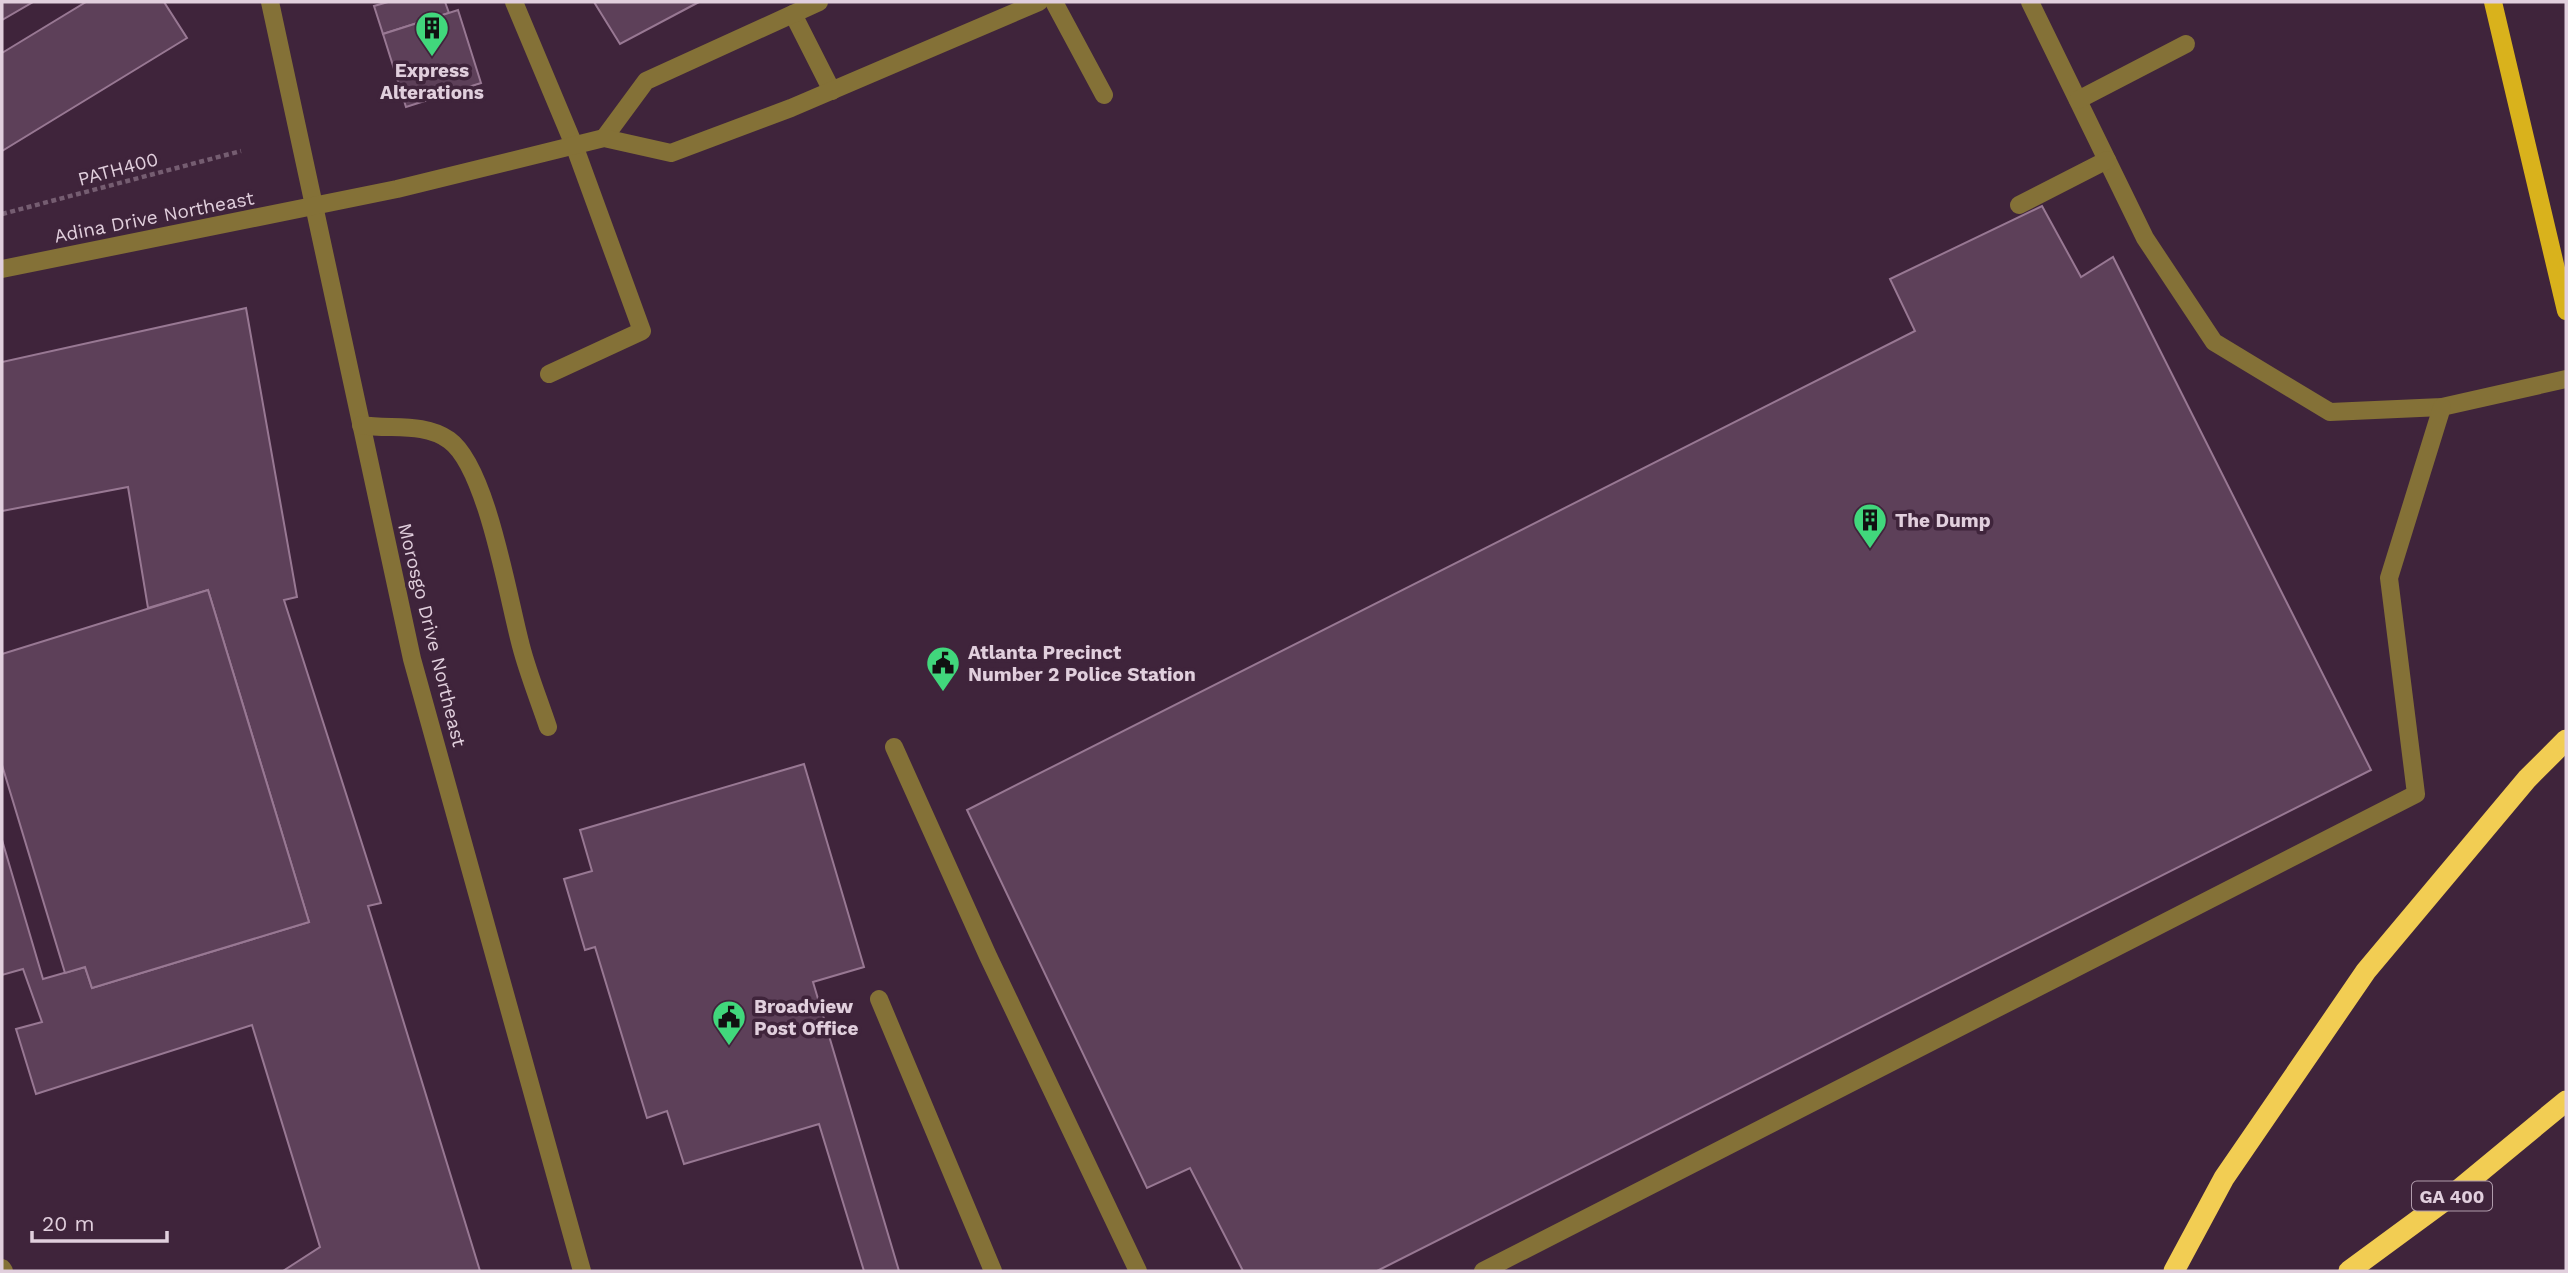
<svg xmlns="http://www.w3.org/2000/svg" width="2568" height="1273" font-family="'Work Sans',sans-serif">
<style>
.building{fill:#5d4059;stroke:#987893;stroke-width:2}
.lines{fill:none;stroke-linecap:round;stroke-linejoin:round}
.path{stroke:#755d71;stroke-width:4.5;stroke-dasharray:5 3.5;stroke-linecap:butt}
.minor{stroke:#847137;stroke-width:18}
.major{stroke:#d9b21c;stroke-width:18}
.highway{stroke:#f2cd53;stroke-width:21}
.labels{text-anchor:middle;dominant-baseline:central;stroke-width:7;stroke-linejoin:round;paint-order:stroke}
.shield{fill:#3f243b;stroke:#b09cac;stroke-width:2}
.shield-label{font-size:18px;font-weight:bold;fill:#e1cfdd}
.poi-label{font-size:19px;font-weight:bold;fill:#e1cfdd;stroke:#3f243b;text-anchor:start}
.street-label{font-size:19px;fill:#e1cfdd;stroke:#3f243b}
</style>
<rect width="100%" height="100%" fill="#3f243b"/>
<g class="building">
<path d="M2 2H33L2 20Z"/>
<path d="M86 2H164L187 38 2 151V53Z"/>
<path d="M388 2H445L449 13 383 34 374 6Z"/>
<path d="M594 2H699L620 44Z"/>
<path d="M458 10 481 83 406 107 383 34Z"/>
<path d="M2042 206 2081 277 2113 257 2371 770 1377 1271H1243L1190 1168 1147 1188 967 810 1915 331 1890 279Z"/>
<path d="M246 308 297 597 284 600 381 903 368 906 480 1271H283L320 1247 252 1025 36 1094 16 1029 42 1022 23 969 2 975V840L43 979 85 967 92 988 309 922 208 590 148 608 128 487 2 511V362Z"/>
<path d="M208 590 309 922 92 988 85 967 65 973 2 765V654Z"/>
<path d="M804 764 864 967 813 982 899 1271H864L819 1124 684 1164 667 1111 647 1118 595 947 585 950 564 879 592 871 580 830Z"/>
</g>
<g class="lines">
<path class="path" d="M2 214 241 151"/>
<g class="minor">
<path d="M270 2 412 659 582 1271"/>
<path d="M514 2 574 145 642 331 549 374"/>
<path d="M1054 2 1104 95"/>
<path d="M2030 2 2145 238 2214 342 2330 412 2442 407 2566 379"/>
<path d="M793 14 832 91"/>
<path d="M2078 100 2186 44"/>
<path d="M604 138 646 81 819 2"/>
<path d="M2019 205 2107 160"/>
<path d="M2 269 397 189 604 138 671 153 791 108 1039 2"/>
<path d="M361 425C391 430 423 422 449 440 487 467 508 598 521 646 528 673 539 700 548 727"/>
<path d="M894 747 988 956 1138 1271"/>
<path d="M879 999 993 1271"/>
<path d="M2 1268 4 1271"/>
<path d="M1483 1271 2416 794 2389 578 2442 407"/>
</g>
<path class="major" d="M2493 2 2566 311"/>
<g class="highway">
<path d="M2174 1271 2224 1178 2366 971 2527 779 2566 740"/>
<path d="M2349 1271 2451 1196 2566 1101"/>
</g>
</g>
<defs>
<g id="building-pin" transform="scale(1.75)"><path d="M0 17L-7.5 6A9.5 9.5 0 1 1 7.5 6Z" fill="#41d77c" stroke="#3f243b"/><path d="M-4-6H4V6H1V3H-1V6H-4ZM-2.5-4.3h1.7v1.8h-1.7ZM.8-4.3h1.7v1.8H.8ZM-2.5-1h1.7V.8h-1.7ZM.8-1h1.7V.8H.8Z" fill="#111"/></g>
<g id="civic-pin" transform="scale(1.75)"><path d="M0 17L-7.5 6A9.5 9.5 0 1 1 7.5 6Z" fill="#41d77c" stroke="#3f243b"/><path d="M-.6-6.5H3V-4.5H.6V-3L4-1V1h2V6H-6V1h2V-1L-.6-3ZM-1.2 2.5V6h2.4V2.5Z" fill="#111"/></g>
</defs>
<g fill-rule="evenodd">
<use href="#building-pin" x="432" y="28"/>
<use href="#building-pin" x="1870" y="520"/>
<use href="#civic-pin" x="943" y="663"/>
<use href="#civic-pin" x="729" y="1017"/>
</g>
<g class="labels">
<rect class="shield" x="2412" y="1181.5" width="80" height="29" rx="5"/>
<g class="shield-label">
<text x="2452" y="1196">GA 400</text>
</g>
<g class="poi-label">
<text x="432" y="70" text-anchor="middle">Express<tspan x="432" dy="22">Alterations</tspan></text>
<text x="1895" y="520">The Dump</text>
<text x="968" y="652">Atlanta Precinct<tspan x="968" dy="22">Number 2 Police Station</tspan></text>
<text x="754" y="1006">Broadview<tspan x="754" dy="22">Post Office</tspan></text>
</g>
<g class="street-label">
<text transform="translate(118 169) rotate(-15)">PATH400</text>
<text transform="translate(154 217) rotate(-11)">Adina Drive Northeast</text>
<text transform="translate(432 635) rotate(76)">Morosgo Drive Northeast</text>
</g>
</g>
<rect width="2568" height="1273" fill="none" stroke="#e1cfdd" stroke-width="7"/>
<path d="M32 1231v10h135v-10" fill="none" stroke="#e1cfdd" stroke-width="3.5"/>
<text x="42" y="1231" font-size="21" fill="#e1cfdd" stroke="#3f243b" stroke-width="5" paint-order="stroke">20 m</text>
</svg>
